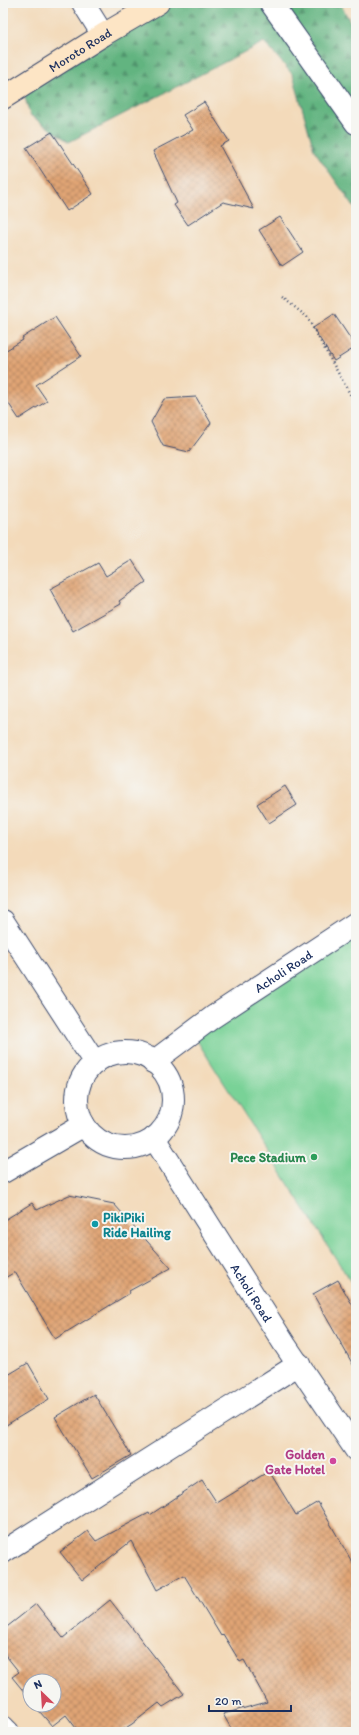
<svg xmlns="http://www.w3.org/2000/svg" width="359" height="1735" font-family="Itim,sans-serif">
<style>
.forest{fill:url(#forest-firs);stroke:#3e726f}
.green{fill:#79d297;stroke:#4a807a}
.building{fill:url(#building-cross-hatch)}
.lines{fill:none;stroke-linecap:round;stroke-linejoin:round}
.minor-casing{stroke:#3b496c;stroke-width:24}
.secondary-casing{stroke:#3b496c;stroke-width:24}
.path{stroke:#3b496c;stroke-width:2.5;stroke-dasharray:1 3;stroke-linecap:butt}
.minor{stroke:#fff;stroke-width:22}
.secondary{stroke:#fde5c5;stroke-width:22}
.leisure-dot{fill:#2e9e5b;stroke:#f6f6f2;stroke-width:1.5}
.culture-dot{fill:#0f9aa8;stroke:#f6f6f2;stroke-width:1.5}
.hotel-dot{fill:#d1479c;stroke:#f6f6f2;stroke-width:1.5}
.labels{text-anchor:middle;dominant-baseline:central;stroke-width:4;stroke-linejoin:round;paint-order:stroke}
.street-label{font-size:13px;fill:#1b2f5e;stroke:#f6f6f2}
.leisure-label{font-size:13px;font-weight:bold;fill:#27864d;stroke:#f6f6f2;text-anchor:end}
.culture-label{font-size:13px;font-weight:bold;fill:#0d838f;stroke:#f6f6f2;text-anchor:start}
.hotel-label{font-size:13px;font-weight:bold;fill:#b23c85;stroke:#f6f6f2;text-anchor:end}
</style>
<defs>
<pattern id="forest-firs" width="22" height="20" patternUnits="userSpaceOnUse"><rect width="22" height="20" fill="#62b480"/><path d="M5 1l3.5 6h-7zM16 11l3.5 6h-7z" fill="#50936c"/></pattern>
<pattern id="building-cross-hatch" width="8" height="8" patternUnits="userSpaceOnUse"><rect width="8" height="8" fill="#e0a474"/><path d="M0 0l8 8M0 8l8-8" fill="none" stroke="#b58662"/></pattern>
</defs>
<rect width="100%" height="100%" fill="#f6f6f2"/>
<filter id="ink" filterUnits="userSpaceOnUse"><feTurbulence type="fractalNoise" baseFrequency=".025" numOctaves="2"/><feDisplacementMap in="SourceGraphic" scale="8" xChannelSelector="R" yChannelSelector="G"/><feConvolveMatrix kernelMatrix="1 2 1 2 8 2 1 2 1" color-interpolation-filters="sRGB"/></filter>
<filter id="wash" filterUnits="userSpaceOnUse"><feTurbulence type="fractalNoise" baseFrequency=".012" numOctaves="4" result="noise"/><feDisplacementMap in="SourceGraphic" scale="16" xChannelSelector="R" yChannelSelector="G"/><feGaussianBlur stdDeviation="0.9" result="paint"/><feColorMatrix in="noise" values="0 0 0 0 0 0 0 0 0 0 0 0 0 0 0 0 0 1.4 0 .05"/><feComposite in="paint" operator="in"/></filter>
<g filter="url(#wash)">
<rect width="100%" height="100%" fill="#f3daba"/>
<path class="forest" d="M165 3H340L356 33V210L314 150 293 75 264 42 69 142 30 115 20 81Z"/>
<path class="green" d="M356 921V1290L187 1025Z"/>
<g id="blocks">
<g class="building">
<path d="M204 102 229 141 220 146 254 209 223 202 188 225 174 205 177 203 153 151 193 130 183 115Z"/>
<path d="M52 132 93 194 67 211 26 148Z"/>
<path d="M280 217 303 252 282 266 259 230Z"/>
<path d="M334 314 356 347 334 361 313 328Z"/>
<path d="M55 317 81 356 36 385 47 401 19 419 3 395V352L23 340 22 338Z"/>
<path d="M196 397 211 423 189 452 163 446 151 422 164 399Z"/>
<path d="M132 560 146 582 119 601 121 604 73 631 50 589 98 563 106 576Z"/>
<path d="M285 786 297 805 269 823 257 804Z"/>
<path d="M69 1195 114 1204 171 1268 129 1291 130 1293 55 1339 15 1272 3 1279V1221L32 1203 37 1210Z"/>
<path d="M338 1280 356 1311V1370L313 1294Z"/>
<path d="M28 1363 49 1399 3 1427V1378Z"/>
<path d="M94 1394 131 1455 92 1478 55 1417Z"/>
<path d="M269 1471 296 1515 318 1502 356 1569V1732H233L223 1714 267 1702 244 1660 240 1662 223 1634 221 1636 184 1575 157 1590 131 1541 82 1580 60 1552 88 1531 96 1541 149 1513 150 1515 202 1480 217 1503Z"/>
<path d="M110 1600 184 1694 163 1707 159 1703 132 1724 119 1732H79L66 1715 52 1726 34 1705H54V1681H30V1699L12 1677 19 1672 3 1652V1630L36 1604 63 1638Z"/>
</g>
</g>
</g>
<g filter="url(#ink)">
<use href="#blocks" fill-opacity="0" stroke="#3b496c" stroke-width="1"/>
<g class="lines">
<g class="minor-casing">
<g id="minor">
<path d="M83 3 103 35"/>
<path d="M271 3 356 123"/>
<path d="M3 921 95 1063"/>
<circle cx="125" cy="1100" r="48"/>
<path id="s1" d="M153 1062 213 1017 356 923"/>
<path id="s2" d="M154 1138 285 1345 356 1450"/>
<path d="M3 1172 84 1125"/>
<path d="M3 1552 299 1364"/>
<path d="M3 1727 8 1732"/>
</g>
</g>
<g class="secondary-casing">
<g id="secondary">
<path id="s3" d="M3 98 103 35 158 3"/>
</g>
</g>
<path class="path" d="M282 297 307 317 356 405"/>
<use href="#minor" class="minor"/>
<use href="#secondary" class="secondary"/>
</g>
</g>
<circle class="leisure-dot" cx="314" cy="1157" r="4"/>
<circle class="culture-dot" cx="95" cy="1224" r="4"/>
<circle class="hotel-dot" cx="333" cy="1461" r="4"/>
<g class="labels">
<g class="street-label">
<text stroke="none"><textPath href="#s3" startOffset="91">Moroto Road</textPath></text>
<text stroke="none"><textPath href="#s1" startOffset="159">Acholi Road</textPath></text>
<text stroke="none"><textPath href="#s2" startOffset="183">Acholi Road</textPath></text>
</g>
<g class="leisure-label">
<text x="306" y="1157">Pece Stadium</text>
</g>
<g class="culture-label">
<text x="103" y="1217">PikiPiki<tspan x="103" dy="15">Ride Hailing</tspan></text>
</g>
<g class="hotel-label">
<text x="325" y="1454">Golden<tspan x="325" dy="15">Gate Hotel</tspan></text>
</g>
</g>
<rect width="359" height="1735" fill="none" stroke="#f6f6f2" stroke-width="16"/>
<g transform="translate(42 1693) rotate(335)"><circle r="19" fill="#f6f6f2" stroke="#9ea6b7"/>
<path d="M0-3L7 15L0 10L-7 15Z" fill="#d1495b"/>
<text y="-6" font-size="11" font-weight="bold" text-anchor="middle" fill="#1b2f5e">N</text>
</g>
<path d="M209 1705v6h82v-6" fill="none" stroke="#1b2f5e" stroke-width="2"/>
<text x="215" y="1705" font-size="12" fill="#1b2f5e" stroke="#f6f6f2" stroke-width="3" paint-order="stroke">20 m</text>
</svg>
